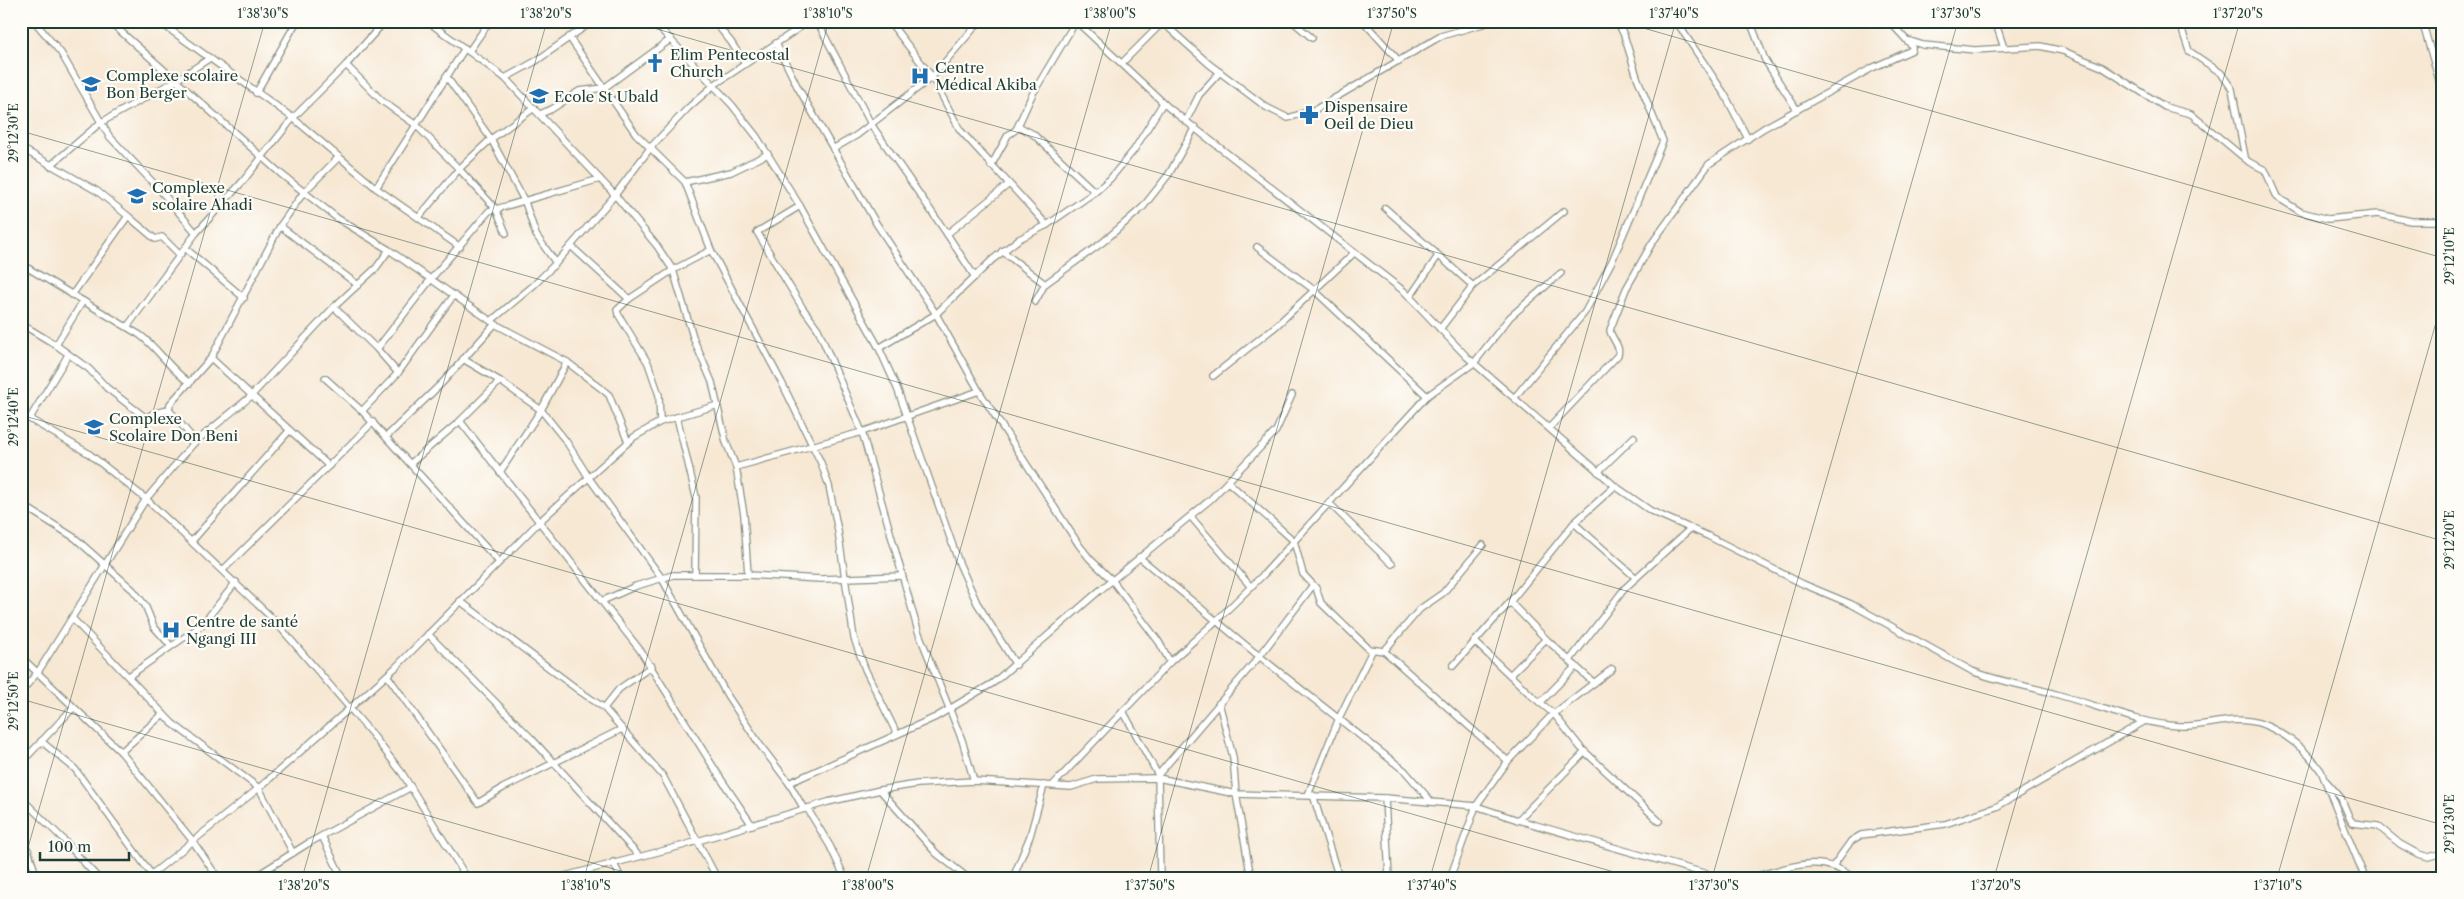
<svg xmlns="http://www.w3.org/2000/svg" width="2464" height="899" font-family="'Libre Caslon Text',serif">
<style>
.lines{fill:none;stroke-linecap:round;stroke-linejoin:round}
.street-casing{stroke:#8b9284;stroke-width:8}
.street{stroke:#fff;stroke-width:5.5}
.ticks{fill:none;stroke:#1f3d34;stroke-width:1;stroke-opacity:0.45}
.labels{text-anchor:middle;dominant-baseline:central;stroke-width:4.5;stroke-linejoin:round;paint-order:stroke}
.poi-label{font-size:15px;fill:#1f3d34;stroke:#fdfcf7;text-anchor:start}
.neatline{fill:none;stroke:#1f3d34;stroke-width:2}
.ticks-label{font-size:12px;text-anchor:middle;fill:#1f3d34}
</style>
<rect width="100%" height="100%" fill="#fdfcf7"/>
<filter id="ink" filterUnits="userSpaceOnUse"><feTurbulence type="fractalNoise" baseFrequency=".02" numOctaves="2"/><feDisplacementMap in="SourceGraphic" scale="10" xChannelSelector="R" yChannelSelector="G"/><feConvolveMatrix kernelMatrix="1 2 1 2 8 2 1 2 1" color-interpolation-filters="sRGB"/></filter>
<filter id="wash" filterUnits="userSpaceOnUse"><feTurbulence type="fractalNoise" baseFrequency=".0096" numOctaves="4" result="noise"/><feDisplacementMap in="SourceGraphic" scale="20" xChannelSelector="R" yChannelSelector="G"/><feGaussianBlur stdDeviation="1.12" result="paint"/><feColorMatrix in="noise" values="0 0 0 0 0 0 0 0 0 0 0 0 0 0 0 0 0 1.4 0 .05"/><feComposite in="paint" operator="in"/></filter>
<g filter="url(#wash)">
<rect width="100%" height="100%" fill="#f7e8d4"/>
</g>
<g filter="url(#ink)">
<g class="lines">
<g class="street-casing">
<g id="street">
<path d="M34 21 61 53 109 136 160 190 196 233"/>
<path d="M109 21 281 174 337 218 389 250 495 324 567 362 602 389 609 395 628 442"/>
<path d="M168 21 165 26 293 118 376 188 460 247"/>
<path d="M427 21 505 78 615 195 657 246 673 270 694 340 712 382 726 442 736 467 744 515 748 575H673L636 586 602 601"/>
<path d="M653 21 732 105 757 137 800 206 879 348 897 388 959 563 977 603 1016 665"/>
<path d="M714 21 731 42 745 64"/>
<path d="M817 21 871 124 947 234"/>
<path d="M889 21 932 77 960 130 1047 225"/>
<path d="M1161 21 1209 64 1266 107 1288 118 1316 109 1441 36 1493 21"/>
<path d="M1292 21 1312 38"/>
<path d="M1363 21 1399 61"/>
<path d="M1676 21 1725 95 1748 139"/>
<path d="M1750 21 1765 60 1797 110"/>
<path d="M1995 21 2004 48"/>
<path d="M2179 21 2189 51 2221 73 2232 89 2245 157"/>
<path d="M2422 21 2443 94"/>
<path d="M21 30 27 21"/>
<path d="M569 37 636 134 685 182 731 172 768 154"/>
<path d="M1907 40 1923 45 1975 50 2040 46 2063 51 2102 67 2165 107 2191 114 2249 162 2265 170 2277 197 2301 212 2328 219 2378 214 2411 221H2443"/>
<path d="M776 43 797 86 876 223 936 314 979 391 1079 545 1090 559 1112 580 1159 642 1170 662"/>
<path d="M469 51 490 21"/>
<path d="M1122 63 1164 21"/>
<path d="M346 65 382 101 416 125 459 169 496 209 506 233"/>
<path d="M446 76 491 139 525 202 536 235 556 263"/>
<path d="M505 78 536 61 593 21"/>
<path d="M256 93 297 21"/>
<path d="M540 114 552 109 579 91 604 88 671 39"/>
<path d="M1186 121 1199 95 1220 72"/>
<path d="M1017 128 1032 95 1076 21 1169 108 1405 292 1467 357 1615 486 1651 511 1708 536 1803 584 1851 604 1972 671C2000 682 2030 686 2059 695 2099 706 2139 724 2180 726 2205 727 2234 715 2259 723 2283 731 2307 750 2321 771L2365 878"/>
<path d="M21 148 97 191 128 216 72 295"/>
<path d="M833 149 857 135 932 77 980 21"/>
<path d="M50 166 100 123 175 81 210 58"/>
<path d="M991 166 1008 135 1020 127 1033 134 1095 192"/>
<path d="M685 182 711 250 782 383 821 463 829 486 838 531 854 638 865 669 897 734"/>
<path d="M376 188 465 48"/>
<path d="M800 206 757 232 802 307 818 329 862 432 918 631 962 740 974 781"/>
<path d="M1385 208 1473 286"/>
<path d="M128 216 155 239 162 237 180 255"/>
<path d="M419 217 459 169 491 139 534 108"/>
<path d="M280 226 358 285"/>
<path d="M571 246 629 299 673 270 711 250"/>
<path d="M1257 247 1314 290 1427 396"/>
<path d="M185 248 244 298"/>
<path d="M1002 251 1045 284"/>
<path d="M21 264 140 335C159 349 170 370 190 383"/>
<path d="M975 277 947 234 1009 184"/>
<path d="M454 295 398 373 362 411 499 562"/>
<path d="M1410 297 1438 256"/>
<path d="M1035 302 1045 284 1103 242 1143 207 1169 174 1195 127"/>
<path d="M334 307 377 349 398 373"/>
<path d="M491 321 534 285 556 263 615 195 651 147 688 108 714 85 802 26 813 21"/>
<path d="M21 327 28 328 56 345 83 301"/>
<path d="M127 327 196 233 243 181 293 118 346 65 385 21"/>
<path d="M1440 329 1473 286 1564 211"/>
<path d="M56 345 89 369 107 388 146 418 154 413 169 410"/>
<path d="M879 348 936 314 992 260 1019 239 1047 225 1095 192 1110 179 1134 150 1163 103"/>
<path d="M377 349 431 279 489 211 600 179"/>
<path d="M211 358 329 466"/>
<path d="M463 359 500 381 541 410 566 441 589 478 661 577 727 695 760 745 789 783 804 809"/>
<path d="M1213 376 1276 326 1354 253"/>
<path d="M325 378 362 411"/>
<path d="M1515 397 1585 312 1612 261 1663 141 1637 77 1624 35 1617 21"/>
<path d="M169 410 170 404 211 358 280 226 304 192 338 158"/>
<path d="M169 410 191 436 194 443"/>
<path d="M21 414 88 453 146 499 273 619 372 734 402 773 467 878"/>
<path d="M677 417 696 497 695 575"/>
<path d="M30 418 68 355"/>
<path d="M460 421 640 650 721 779 752 825"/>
<path d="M660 422 718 405"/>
<path d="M1549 428 1618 355C1621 345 1611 339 1610 330L1626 289 1652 243 1709 164 1764 128 1872 68 1912 50V46L1889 21"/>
<path d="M387 436 443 382 495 324"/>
<path d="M411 463 460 421 500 381"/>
<path d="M736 467 862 432 979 391"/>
<path d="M500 472 541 410 567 362"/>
<path d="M1598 472 1634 437"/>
<path d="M1228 482 1294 541 1303 574 1316 588 1321 603 1369 649 1384 651 1508 761"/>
<path d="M1329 503 1392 564"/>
<path d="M21 504 75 538 133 590 145 605 154 627 171 646"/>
<path d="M1191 517 1251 587"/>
<path d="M1574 523 1636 578"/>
<path d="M192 541 289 431"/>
<path d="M1139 557 1254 652 1405 771 1430 800"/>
<path d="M223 570 373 422"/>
<path d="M748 575 821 579 902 576"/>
<path d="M460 601 581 692 603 707"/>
<path d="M1510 602 1546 639 1594 683"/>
<path d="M72 618 172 723 259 788 293 853"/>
<path d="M428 634 532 739 639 856"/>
<path d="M1474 641 1532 696 1554 714 1581 748 1659 821"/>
<path d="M1384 651 1420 609 1443 593 1483 545"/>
<path d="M21 657 121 752 192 840 218 878"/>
<path d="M1570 660 1625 588 1691 528"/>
<path d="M652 666 619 689 604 708 663 776 717 878"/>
<path d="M1453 666 1510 602 1574 523 1615 486"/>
<path d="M387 675 478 803 503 788 622 729"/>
<path d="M1510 675 1546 639"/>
<path d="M129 676 202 625 236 582"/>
<path d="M21 692 38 672 146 499 194 443 250 397 334 307 376 268 389 250"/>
<path d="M1219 703 1233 757 1236 794 1251 878"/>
<path d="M1540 703 1576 666"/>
<path d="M1123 711 1158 775 1160 878"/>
<path d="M41 741 75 769 154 878"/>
<path d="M121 752 163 714"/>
<path d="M21 763 73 708"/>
<path d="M1158 775 1259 657 1313 585"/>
<path d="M2326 781 2341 798 2350 819 2353 823 2378 826 2400 844 2418 854 2429 857 2443 853"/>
<path d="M789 783 936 717 993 683 1099 591 1211 499 1276 431 1292 395"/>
<path d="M1053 785 1170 662 1216 621 1264 574 1427 396 1474 363 1510 317 1561 273"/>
<path d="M880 790 936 853 968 878"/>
<path d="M1308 795 1339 718 1372 651"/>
<path d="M1313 795 1339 878"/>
<path d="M21 798 62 838 98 878"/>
<path d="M1385 798 1389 878"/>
<path d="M807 808 830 846 845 878"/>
<path d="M1518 820 1585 752"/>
<path d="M322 836 342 878"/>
<path d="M21 840 28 850 37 878"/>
<path d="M613 862 621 878"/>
<path d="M1833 866 1851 841 1861 835 1945 824 1996 807 2145 721"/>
<path d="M147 878 259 788 350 708 395 668 539 522 634 437 660 422 659 395 648 363 618 314 617 310 629 299"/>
<path d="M253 878 307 844 411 787"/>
<path d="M557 878 681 846 828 802 880 790 918 784 974 781 1071 787 1097 779 1158 778 1236 794 1385 798 1476 806 1518 820 1721 878"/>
<path d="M1013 878 1030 836 1044 785"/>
<path d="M1450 878 1476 806 1508 761 1551 716 1612 669"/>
<path d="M1750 878C1786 869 1820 851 1853 878"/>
</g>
</g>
<use href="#street" class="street"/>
</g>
</g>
<path class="ticks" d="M629 21 2443 541M1619 21 2443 258M21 131 2443 825M21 415 1635 878M21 699 645 878M21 872 265 21M302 878 547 21M584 878 829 21M866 878 1112 21M1148 878 1394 21M1430 878 1676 21M1712 878 1958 21M1994 878 2240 21M2277 878 2443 298"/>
<defs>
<g id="church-bare" transform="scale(1.5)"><path d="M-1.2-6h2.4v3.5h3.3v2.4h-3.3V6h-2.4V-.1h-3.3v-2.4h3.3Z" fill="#1f6fb2" stroke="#fdfcf7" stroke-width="2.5" paint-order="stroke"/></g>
<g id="hospital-bare" transform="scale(1.5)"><path d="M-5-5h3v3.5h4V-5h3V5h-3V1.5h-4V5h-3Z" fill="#1f6fb2" stroke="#fdfcf7" stroke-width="2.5" paint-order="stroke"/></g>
<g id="school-bare" transform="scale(1.5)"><path d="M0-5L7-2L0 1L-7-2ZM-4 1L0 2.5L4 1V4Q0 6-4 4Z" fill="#1f6fb2" stroke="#fdfcf7" stroke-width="2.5" paint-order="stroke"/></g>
<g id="pharmacy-bare" transform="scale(1.5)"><path d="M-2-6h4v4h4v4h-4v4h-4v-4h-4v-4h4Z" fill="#1f6fb2" stroke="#fdfcf7" stroke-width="2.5" paint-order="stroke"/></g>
</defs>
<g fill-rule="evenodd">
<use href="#church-bare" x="655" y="63"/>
<use href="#hospital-bare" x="920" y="76"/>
<use href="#school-bare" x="91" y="84"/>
<use href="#school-bare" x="539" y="96"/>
<use href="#pharmacy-bare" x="1309" y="115"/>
<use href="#school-bare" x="137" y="196"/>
<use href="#school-bare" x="94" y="427"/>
<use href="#hospital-bare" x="171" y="630"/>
</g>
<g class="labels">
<g class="poi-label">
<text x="670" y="54">Elim Pentecostal<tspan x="670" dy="17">Church</tspan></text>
<text x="935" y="67">Centre<tspan x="935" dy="17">Médical Akiba</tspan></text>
<text x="106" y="75">Complexe scolaire<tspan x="106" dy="17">Bon Berger</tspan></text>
<text x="554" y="96">Ecole St Ubald</text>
<text x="1324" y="106">Dispensaire<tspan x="1324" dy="17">Oeil de Dieu</tspan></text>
<text x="152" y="187">Complexe<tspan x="152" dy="17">scolaire Ahadi</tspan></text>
<text x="109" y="418">Complexe<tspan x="109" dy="17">Scolaire Don Beni</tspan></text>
<text x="186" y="621">Centre de santé<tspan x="186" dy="17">Ngangi III</tspan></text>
</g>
</g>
<rect width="2464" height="899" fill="none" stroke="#fdfcf7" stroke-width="55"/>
<path d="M40 852v8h89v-8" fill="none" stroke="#1f3d34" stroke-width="2.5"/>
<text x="48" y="852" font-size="15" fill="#1f3d34" stroke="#fdfcf7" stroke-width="4" paint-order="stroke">100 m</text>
<rect x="28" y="28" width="2408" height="844" class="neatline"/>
<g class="ticks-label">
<text x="263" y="18">1°38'30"S</text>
<text x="546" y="18">1°38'20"S</text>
<text x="828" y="18">1°38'10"S</text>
<text x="1110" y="18">1°38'00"S</text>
<text x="1392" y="18">1°37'50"S</text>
<text x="1674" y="18">1°37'40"S</text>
<text x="1956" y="18">1°37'30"S</text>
<text x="2238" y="18">1°37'20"S</text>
<text transform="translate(14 133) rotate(-90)" y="4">29°12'30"E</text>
<text transform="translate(2450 256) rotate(-90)" y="4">29°12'10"E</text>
<text transform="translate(14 417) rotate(-90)" y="4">29°12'40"E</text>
<text transform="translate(2450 540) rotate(-90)" y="4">29°12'20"E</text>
<text transform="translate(14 701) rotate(-90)" y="4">29°12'50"E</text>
<text transform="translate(2450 824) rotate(-90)" y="4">29°12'30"E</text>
<text x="304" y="890">1°38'20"S</text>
<text x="586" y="890">1°38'10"S</text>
<text x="868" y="890">1°38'00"S</text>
<text x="1150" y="890">1°37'50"S</text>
<text x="1432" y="890">1°37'40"S</text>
<text x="1714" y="890">1°37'30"S</text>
<text x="1996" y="890">1°37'20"S</text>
<text x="2278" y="890">1°37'10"S</text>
</g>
</svg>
